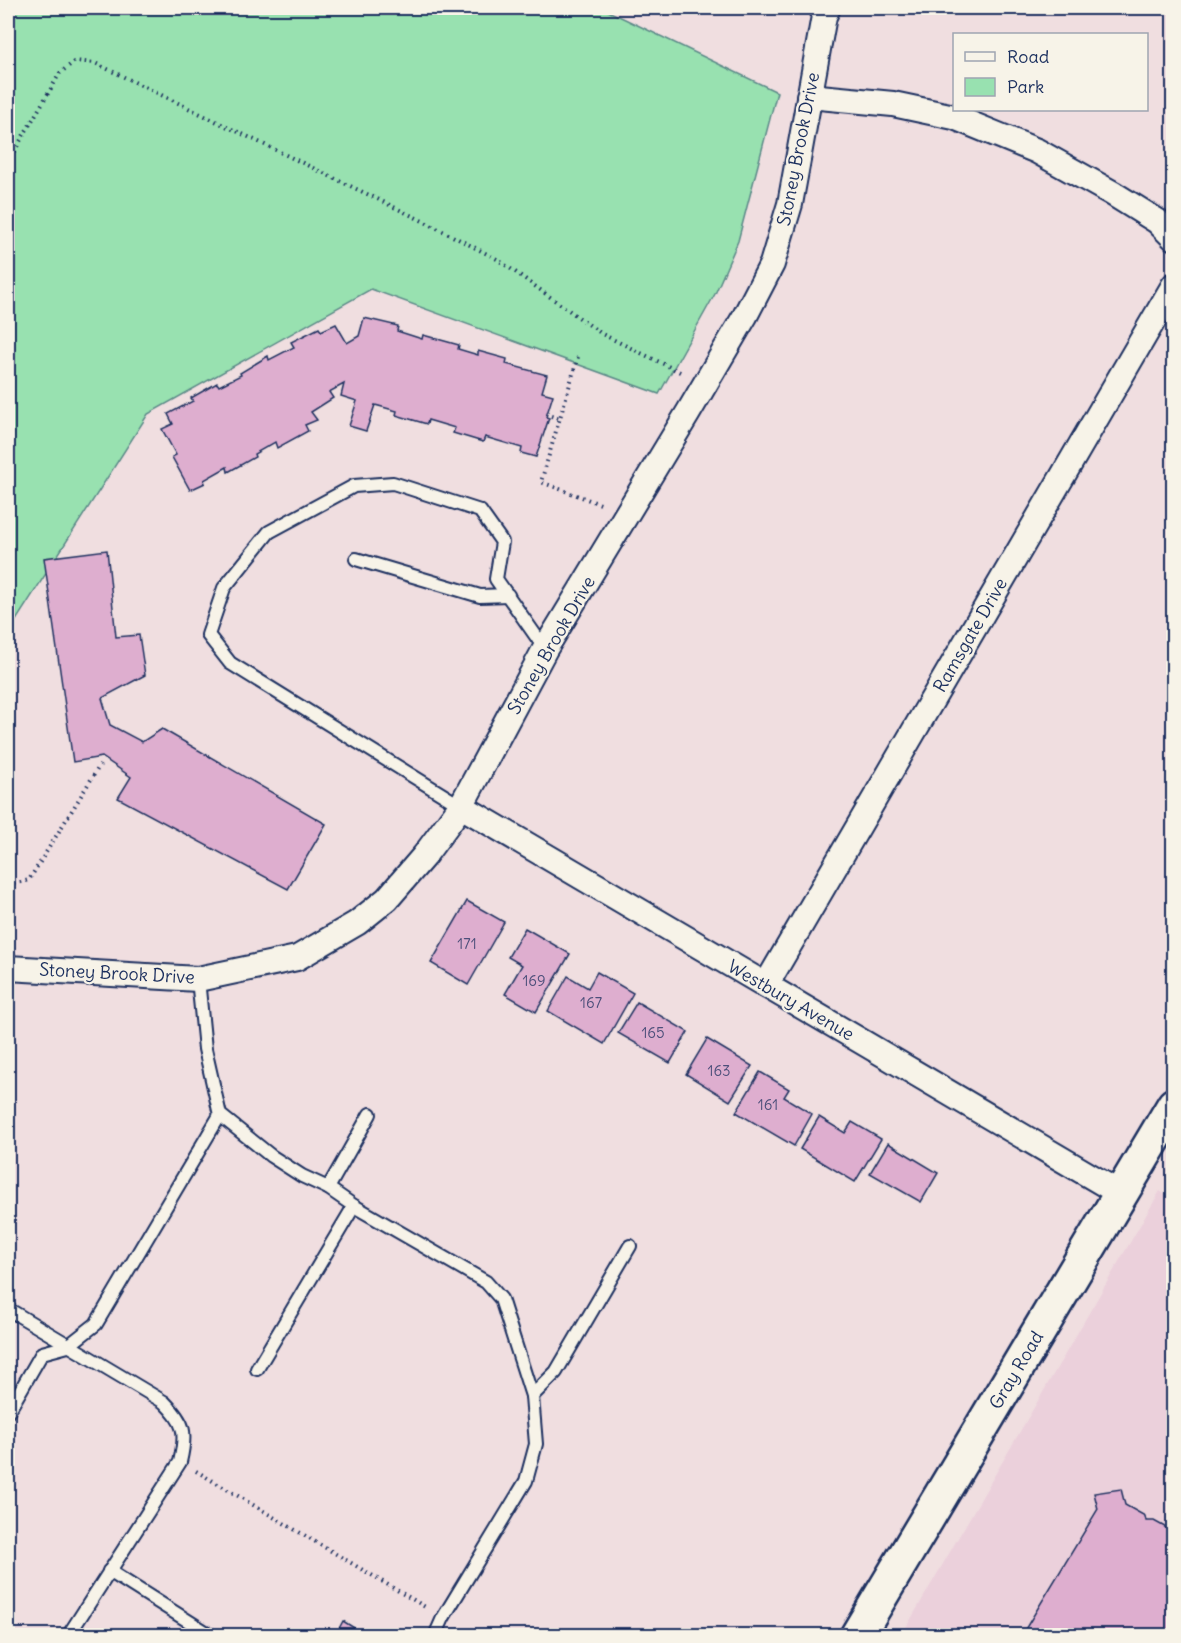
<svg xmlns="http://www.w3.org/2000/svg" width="1181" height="1643" font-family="Delius,sans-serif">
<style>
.built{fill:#ebd0db}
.green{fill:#98e1b0;stroke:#5a8887;stroke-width:1.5}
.building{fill:#deaecf;stroke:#1b2f5e;stroke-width:1.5}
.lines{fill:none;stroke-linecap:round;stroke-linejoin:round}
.lane-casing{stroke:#1b2f5e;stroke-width:16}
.street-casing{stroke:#1b2f5e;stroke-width:28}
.secondary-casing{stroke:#1b2f5e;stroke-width:38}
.path{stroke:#1b2f5e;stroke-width:4;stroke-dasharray:1.5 4.5;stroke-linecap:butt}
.lane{stroke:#f7f3e8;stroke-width:12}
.street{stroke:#f7f3e8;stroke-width:24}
.secondary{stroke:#f7f3e8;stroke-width:33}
.labels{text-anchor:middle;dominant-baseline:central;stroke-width:4.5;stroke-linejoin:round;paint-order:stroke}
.number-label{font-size:15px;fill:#4c4f7a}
.street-label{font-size:18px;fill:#1b2f5e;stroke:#f7f3e8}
</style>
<rect width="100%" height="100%" fill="#f0dee0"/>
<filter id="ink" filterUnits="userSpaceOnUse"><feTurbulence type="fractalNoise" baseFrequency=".0167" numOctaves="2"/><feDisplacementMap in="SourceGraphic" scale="12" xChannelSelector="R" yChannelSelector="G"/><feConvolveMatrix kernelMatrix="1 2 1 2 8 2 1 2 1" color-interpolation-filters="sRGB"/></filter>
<g filter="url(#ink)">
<path class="built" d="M1160 1191 1174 1200 1173 1635 901 1636Z"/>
<path class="green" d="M8 8H602L777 92 738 241 715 294 659 394 371 289 148 414 8 633Z"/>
<g class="building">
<path d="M364 318 398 326 397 331 422 339 423 335 459 345 458 349 478 355V351L507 359 506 364 547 375 542 392 553 395 546 417 549 418 536 457 521 453 522 448 485 437 483 442 453 433 455 428 428 420 427 424 396 415 397 411 375 405 366 431 349 426 357 401 341 396 344 384 329 392 333 398 311 412 317 420 305 425 308 431 277 448 275 442 254 454 255 457 228 472 227 467 204 480 205 483 190 490 172 457 176 455 162 429 173 424 168 414 193 401 191 398 217 383 219 386 241 375 240 373 268 356 269 360 294 347 291 342 319 328 321 331 336 324 347 343 359 336Z"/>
<path d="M107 550 116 637 139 635 145 675 102 698 110 725 142 742 162 729 326 824 288 889 118 798 131 777 102 757 73 762 44 558Z"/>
<path d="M467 901 504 922 468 985 431 963Z"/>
<path d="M525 928 570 954 536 1012 505 994 522 965 508 957Z"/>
<path d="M597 972 633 993 604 1044 548 1011 568 976 588 988Z"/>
<path d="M637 1002 688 1032 670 1063 618 1033Z"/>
<path d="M707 1039 752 1066 730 1101 686 1074Z"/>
<path d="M760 1072 789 1089 784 1097 812 1114 794 1146 736 1112Z"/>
<path d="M819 1117 845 1133 852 1122 881 1139 855 1182 800 1149Z"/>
<path d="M888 1143 938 1173 921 1202 870 1173Z"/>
<path d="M1121 1489 1125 1505 1145 1516 1146 1521H1154L1174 1532V1636H1021L1098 1509 1094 1493Z"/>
<path d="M343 1621 367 1636H335Z"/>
</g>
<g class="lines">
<g class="lane-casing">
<g id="lane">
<path d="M356 559 480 596 508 595"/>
<path d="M461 806 230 663 208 635 224 588 269 532 354 486 393 483 480 511 502 542 496 579 545 649"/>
<path d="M198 979 205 1049 220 1115 271 1156 302 1176 328 1188 354 1206 486 1282 501 1299 532 1396 536 1444 526 1481 443 1618 435 1636"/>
<path d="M328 1188 370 1114"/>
<path d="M8 1309 164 1402C185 1423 187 1432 180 1462L68 1636"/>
<path d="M257 1369 354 1206"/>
<path d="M532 1396 556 1372 630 1246"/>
<path d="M8 1412 42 1353 68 1346 96 1324 220 1115"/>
<path d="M109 1571 212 1636"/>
</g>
</g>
<g class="street-casing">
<g id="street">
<path d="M809 96 893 104 954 117 1037 151 1112 193 1157 221 1174 238"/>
<path d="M461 806 1121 1194"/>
<path d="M8 968 198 979 297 958 357 923 387 899 424 856 461 806 545 649 688 413 745 316 772 264 790 204 824 16 828 8"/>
<path d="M766 985 1174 285"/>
</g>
</g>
<g class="secondary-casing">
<path id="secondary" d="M857 1636 1174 1105"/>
</g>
<g class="path">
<path d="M8 162 60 73 75 61 95 63 425 222 497 259 602 334 682 373"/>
<path d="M578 357 541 482 603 505"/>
<path d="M551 416 560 419"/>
<path d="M8 885 29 880 100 765"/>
<path d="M196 1471 427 1608"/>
</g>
<use href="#lane" class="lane"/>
<use href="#street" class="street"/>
<use href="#secondary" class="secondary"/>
</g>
</g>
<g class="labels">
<g class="number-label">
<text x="467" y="943">171</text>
<text x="534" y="980">169</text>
<text x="591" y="1002">167</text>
<text x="653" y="1032">165</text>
<text x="719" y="1070">163</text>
<text x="768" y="1104">161</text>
</g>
<g class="street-label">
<text transform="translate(798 149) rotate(-79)">Stoney Brook Drive</text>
<text transform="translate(970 635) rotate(-60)">Ramsgate Drive</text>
<text transform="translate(551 645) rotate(-60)">Stoney Brook Drive</text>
<text transform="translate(117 973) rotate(3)">Stoney Brook Drive</text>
<text transform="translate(791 1000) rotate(30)">Westbury Avenue</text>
<text transform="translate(1016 1370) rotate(-59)">Gray Road</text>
</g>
</g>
<rect width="1181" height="1643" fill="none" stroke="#f7f3e8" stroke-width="30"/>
<rect x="15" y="15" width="1151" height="1613" fill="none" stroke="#1b2f5e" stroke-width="2" filter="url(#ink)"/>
<rect x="953" y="33" width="195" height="78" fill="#f7f3e8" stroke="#9fa5b1" stroke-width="1.5"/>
<rect x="965" y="52" width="30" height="9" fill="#f7f3e8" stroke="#9fa5b1" stroke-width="1.5"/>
<text x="1007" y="63" font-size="18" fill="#1b2f5e">Road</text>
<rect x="965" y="78" width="30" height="18" fill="#98e1b0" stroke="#9fa5b1" stroke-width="1.5"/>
<text x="1007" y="93" font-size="18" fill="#1b2f5e">Park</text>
</svg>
